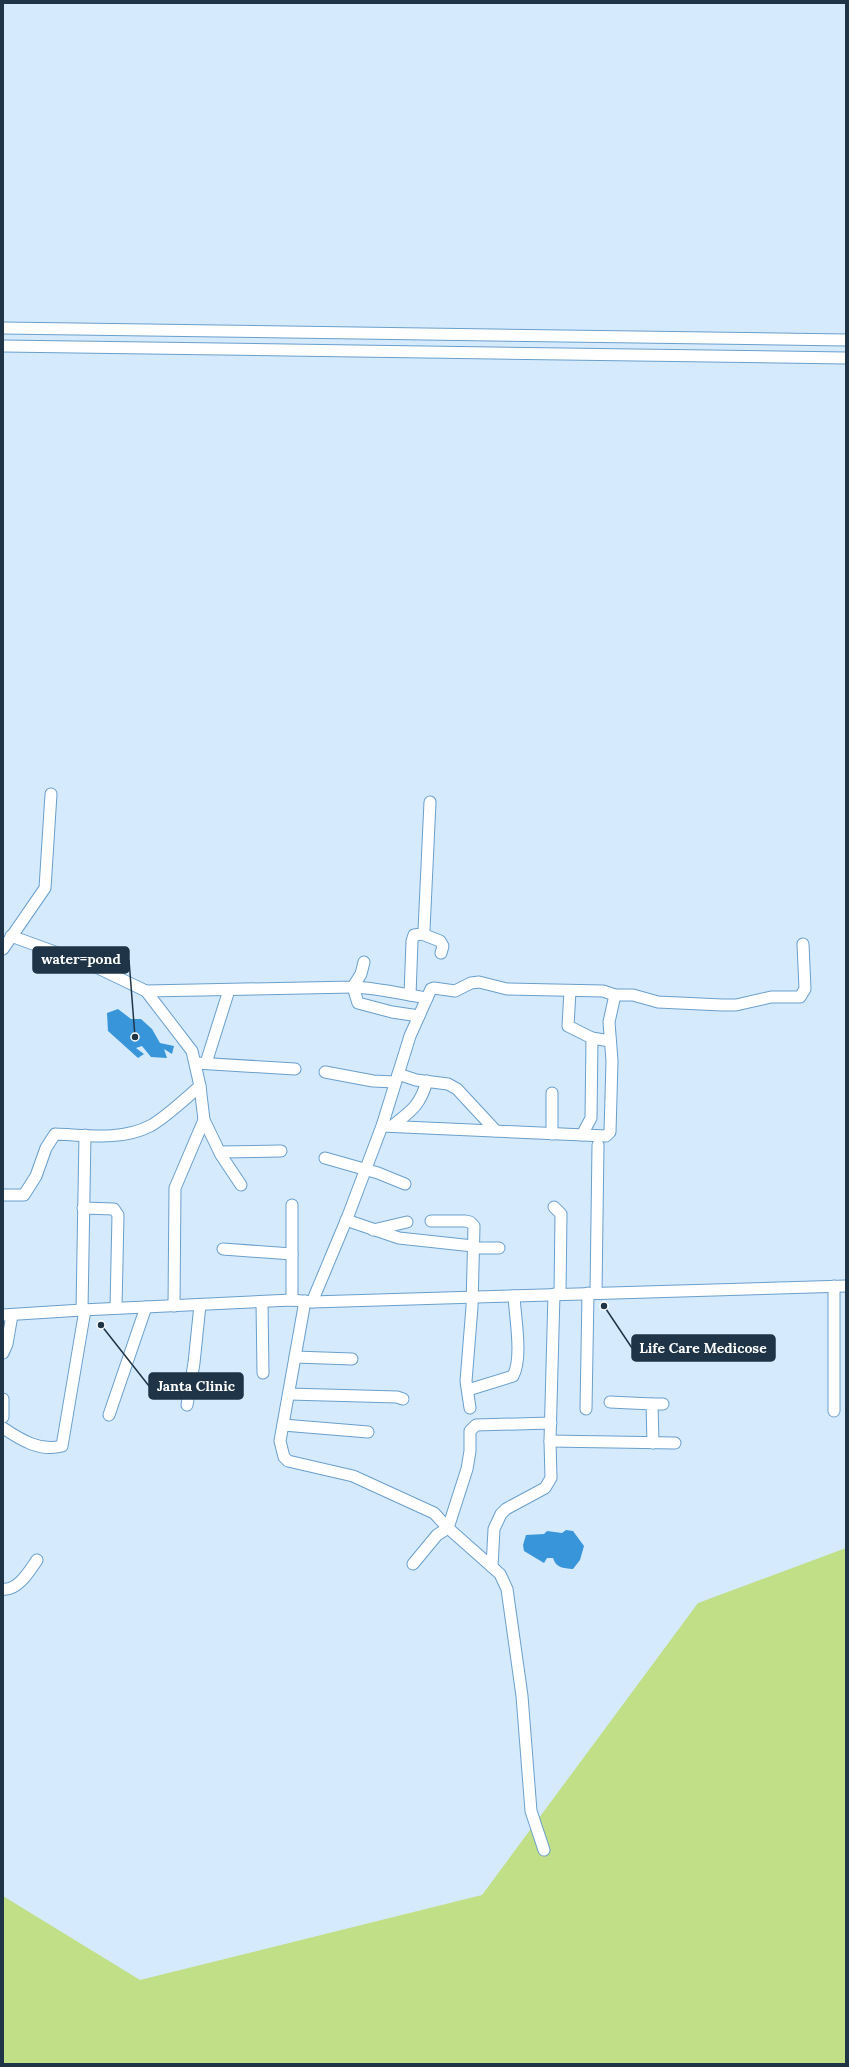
<svg xmlns="http://www.w3.org/2000/svg" width="849" height="2067" font-family="Lora,serif">
<style>
.green{fill:#c0df87}
.water{fill:#3895da}
.lines{fill:none;stroke-linecap:round;stroke-linejoin:round}
.minor-casing{stroke:#6a9fcc;stroke-width:13}
.minor{stroke:#fff;stroke-width:11}
.leader{fill:none;stroke:#1f3547;stroke-width:1.5}
.callout-dot{fill:#1f3547;stroke:#fff;stroke-width:1.5}
.callout{fill:#1f3547;stroke:#1f3547;stroke-width:1.5}
.callout-label{font-size:14px;text-anchor:middle;font-weight:bold;fill:#fff}
</style>
<rect width="100%" height="100%" fill="#d5eafd"/>
<path class="green" d="M846 1548V2064H3V1896L140 1980 482 1895 698 1603Z"/>
<g class="water">
<path d="M118 1009 131 1019H141L152 1029 160 1043 174 1046 172 1054 164 1049 167 1058 151 1057 142 1046 136 1048 144 1054 138 1058 108 1031 107 1013Z"/>
<path d="M566 1530 573 1531 584 1546 580 1560 573 1569C563 1568 556 1568 553 1558H547L544 1563 524 1551 523 1545 526 1535 544 1534 547 1531 562 1533Z"/>
</g>
<g class="lines">
<g class="minor-casing">
<g id="minor">
<path d="M3 328 846 340"/>
<path d="M3 346 846 358"/>
<path d="M422 934 440 941 443 946 441 953"/>
<path d="M3 949 45 888 51 794"/>
<path d="M146 991 353 987 361 974 364 962"/>
<path d="M570 991 568 1026 592 1038 610 1041"/>
<path d="M410 995 412 941 414 935 422 934 424 930 430 802"/>
<path d="M419 1016 392 1012 358 1003 353 987C378 988 402 994 427 998"/>
<path d="M196 1063 295 1069"/>
<path d="M206 1063 229 990"/>
<path d="M325 1072 373 1081 395 1082"/>
<path d="M398 1074 416 1080 448 1084 457 1089 496 1131"/>
<path d="M200 1086 204 1120 221 1155 241 1185"/>
<path d="M382 1126 606 1136 610 1132 612 1061 609 1022 615 995"/>
<path d="M392 1126C411 1111 420 1106 427 1081"/>
<path d="M552 1134V1093"/>
<path d="M582 1135 591 1118 592 1038"/>
<path d="M220 1152 281 1151"/>
<path d="M325 1158 378 1173 405 1184"/>
<path d="M3 1195H24L36 1176 46 1148 55 1134C86 1135 121 1141 150 1126 165 1118 186 1098 200 1086L192 1051 146 991 96 967 11 936"/>
<path d="M292 1205V1300"/>
<path d="M554 1207 561 1214 560 1294"/>
<path d="M83 1208 114 1209 118 1215 116 1308"/>
<path d="M346 1220 399 1238 473 1246"/>
<path d="M431 1221H465L470 1222 474 1226 472 1307 466 1381 470 1408"/>
<path d="M373 1230 407 1222"/>
<path d="M473 1248H499"/>
<path d="M223 1249 292 1254"/>
<path d="M834 1286V1411"/>
<path d="M596 1293 598 1145"/>
<path d="M305 1301 280 1441 284 1457 288 1461 353 1476 434 1513 448 1528 500 1574 507 1589 522 1696 531 1811 544 1850"/>
<path d="M262 1302 263 1373"/>
<path d="M312 1302 348 1216 382 1126 410 1036 431 989 434 988 455 991 471 983 479 982 507 989 603 991 615 995H633L658 1002 722 1005H736L771 997H800L805 989 803 944"/>
<path d="M174 1306 175 1188 204 1120"/>
<path d="M82 1310 85 1135"/>
<path d="M3 1315 82 1310 292 1300 312 1302 846 1286"/>
<path d="M3 1353 7 1344 12 1315"/>
<path d="M295 1357 352 1359"/>
<path d="M468 1390 513 1376C523 1358 515 1317 514 1296"/>
<path d="M289 1394 397 1397 403 1399"/>
<path d="M3 1399V1417"/>
<path d="M610 1402 652 1404 653 1443"/>
<path d="M652 1404H663"/>
<path d="M187 1405 194 1363 200 1305"/>
<path d="M586 1409 588 1293"/>
<path d="M109 1415 146 1307"/>
<path d="M283 1425 368 1432"/>
<path d="M3 1428C21 1440 40 1452 62 1446L85 1310"/>
<path d="M550 1441 675 1443"/>
<path d="M413 1564 437 1535 448 1528 467 1469 470 1451V1431L476 1425 551 1423"/>
<path d="M492 1567 494 1529 501 1514 506 1509 545 1488 551 1478 550 1441 554 1294"/>
<path d="M3 1589C18 1591 30 1570 37 1560"/>
</g>
</g>
<use href="#minor" class="minor"/>
</g>
<path class="leader" d="M135 1037L129 960M604 1306L632 1348M101 1325L149 1386"/>
<g class="callout-dot">
<circle cx="135" cy="1037" r="4"/>
<circle cx="604" cy="1306" r="4"/>
<circle cx="101" cy="1325" r="4"/>
</g>
<g class="callout">
<rect x="33" y="947" width="96" height="26" rx="4"/>
<rect x="632" y="1335" width="143" height="26" rx="4"/>
<rect x="149" y="1373" width="94" height="26" rx="4"/>
</g>
<g class="callout-label">
<text x="81" y="964">water=pond</text>
<text x="703" y="1353">Life Care Medicose</text>
<text x="196" y="1391">Janta Clinic</text>
</g>
<rect width="849" height="2067" fill="none" stroke="#1f3547" stroke-width="8"/>
</svg>
